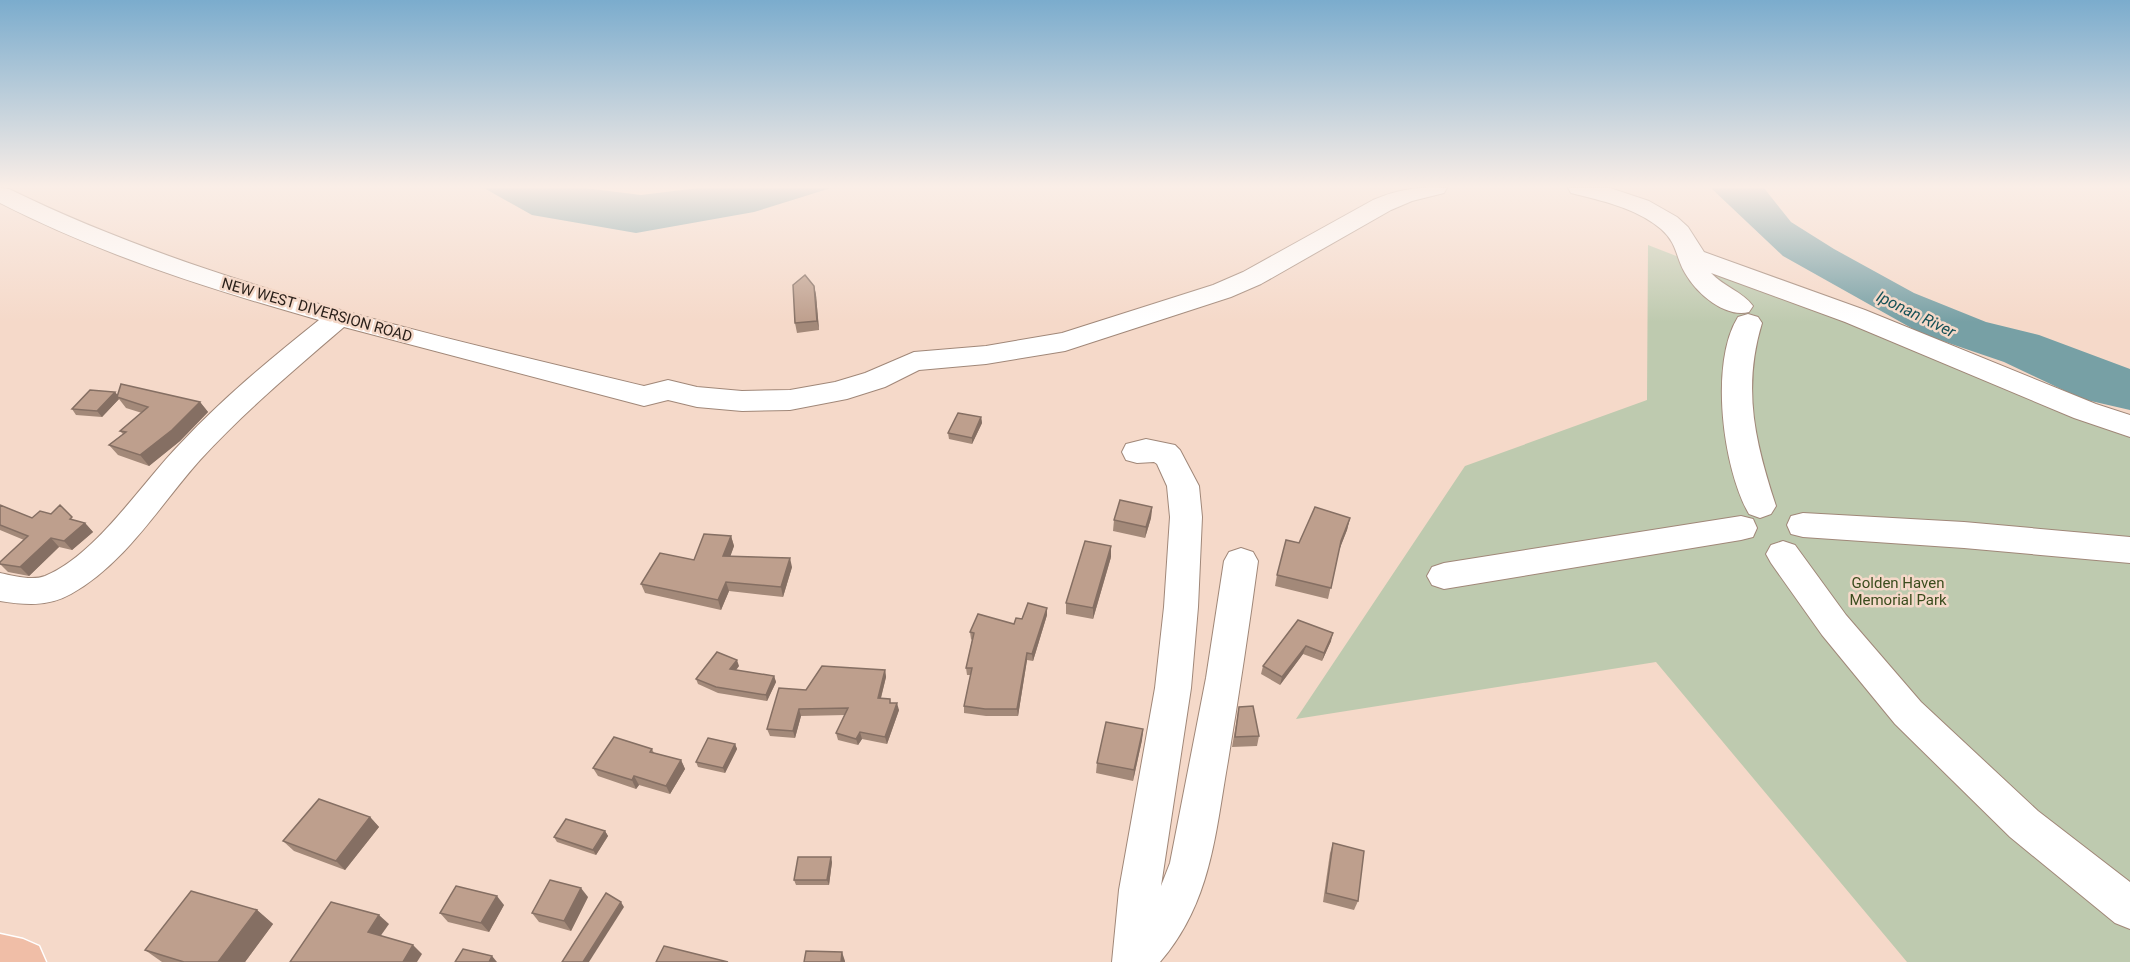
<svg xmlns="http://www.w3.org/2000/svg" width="2130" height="962" font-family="Roboto,sans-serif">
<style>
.green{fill:#becaaf}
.water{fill:#77a0a5}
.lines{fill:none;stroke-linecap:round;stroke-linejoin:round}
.minor-casing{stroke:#a08778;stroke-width:2}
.major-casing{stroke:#fff;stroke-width:3}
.minor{fill:#fff;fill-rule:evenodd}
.major{fill:#f0bea7;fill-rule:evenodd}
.wall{fill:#a38979}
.shaded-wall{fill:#856f63}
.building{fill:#be9f8d;stroke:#856f63;stroke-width:1.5}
.labels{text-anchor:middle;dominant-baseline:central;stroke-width:5;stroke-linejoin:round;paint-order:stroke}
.street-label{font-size:15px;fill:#291f19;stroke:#f5d9c9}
.park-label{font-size:15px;fill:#3a4c1d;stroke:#f5d9c9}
.water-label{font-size:16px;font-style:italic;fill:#155157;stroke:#f5d9c9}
</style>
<rect width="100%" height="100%" fill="#f5d9c9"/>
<path class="green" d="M1648 245 1949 362 2130 437V962H1907L1656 662 1296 719 1465 466 1647 400Z"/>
<g class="water">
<path d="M484 188H585L641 195 698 188H831L754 212 636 233 532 215Z"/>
<path d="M1711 188H1764L1791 222 1834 249 1914 293 1986 322 2039 335 2130 369V410L2082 399 2004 362 1922 334 1783 256Z"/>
</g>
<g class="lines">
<g class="minor-casing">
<g id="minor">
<path d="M0 188 9 189C207 286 430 334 644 386L668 380 697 387 742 391 790 390 835 382 865 373 914 352 986 346 1062 333 1213 285 1243 272 1373 200C1398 189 1420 186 1447 188L1444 193 1412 201 1391 210 1261 284 1231 297 1065 351 986 364 919 370 885 387 847 399 790 410 742 411 697 407 668 400 644 406 344 327C295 369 244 412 200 460 159 506 126 563 71 594 48 607 25 605 0 601V573C14 576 32 581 45 576 96 555 141 484 179 445 222 399 270 359 319 320 209 289 102 255 0 203Z"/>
<path d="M1568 188H1610L1649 201 1677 217 1688 227 1704 252 1865 310 2096 404 2130 415V437L2074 418 1845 322 1711 273C1723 286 1743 292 1753 306L1749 312C1725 318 1697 294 1685 273 1675 256 1678 244 1661 229 1636 208 1603 201 1571 193Z"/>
<path d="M1748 314 1758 317 1762 323C1742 389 1755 442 1776 506L1771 514 1760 518 1749 514C1723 469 1709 363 1738 317Z"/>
<path d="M1146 439 1175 445 1180 450 1199 486 1202 517 1198 607 1191 688 1161 886 1170 863 1206 678 1224 561 1229 552 1241 548 1253 552 1258 561C1249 628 1239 694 1228 761 1215 835 1211 903 1160 962H1112L1119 890 1155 688 1164 607 1170 517 1167 486 1157 464 1154 462 1137 463 1126 460 1122 452 1126 444Z"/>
<path d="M1803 513 1964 522 2130 537V563L1964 548 1803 537 1791 534 1787 525 1791 516Z"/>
<path d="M1741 516 1753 519 1757 528 1753 537 1741 540 1444 589 1432 585 1427 576 1432 567 1444 563Z"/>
<path d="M1783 541 1795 545 1846 615 1921 702 2038 811 2130 882V929L2115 923 2010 837 1895 724 1822 635 1771 563 1766 554 1771 545Z"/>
</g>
</g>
<g class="major-casing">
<path id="major" d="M0 934 23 939 39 946 46 962H0Z"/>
</g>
<use href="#minor" class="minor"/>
<use href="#major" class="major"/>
</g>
<g class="wall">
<path d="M814 286 816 295 819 330 797 333 795 323Z"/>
<path d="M115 392 118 396 200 402 208 412 180 441 149 466 118 455 109 445 123 434 120 431 142 413 126 408 119 399 102 417 76 415 72 409Z"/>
<path d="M981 417 982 423 972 444 949 439 948 433Z"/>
<path d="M0 505 32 518 76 521 85 523 93 532 72 550 59 547 29 576 8 572 0 564V562L24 540 0 530Z"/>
<path d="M1152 507 1151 518 1145 538 1113 531 1114 520Z"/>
<path d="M1350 518 1347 530 1339 550 1328 599 1275 586 1277 575 1299 543Z"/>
<path d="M731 536 734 546 730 556 792 567 783 597 729 591 721 610 645 593 641 584 694 560Z"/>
<path d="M1111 557 1093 619 1066 614V603Z"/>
<path d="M1047 615 1033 661 1027 660 1018 716H986L964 713V706L971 675H967L966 668 972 640 971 639 970 632 1014 624 1022 619Z"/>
<path d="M1298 620 1331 641 1322 661 1303 654 1280 685 1261 674 1263 666Z"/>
<path d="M739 666 736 670 774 676 776 682 767 701 718 693 698 684 696 679Z"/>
<path d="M885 670 886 677 881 698 891 703 899 710 887 744 862 739 858 745 838 740 836 733 845 715 801 716 795 738 770 736 767 729 806 690Z"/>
<path d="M1239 707 1259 736 1257 746 1232 747Z"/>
<path d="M1143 729 1142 740 1133 781 1096 773 1097 763Z"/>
<path d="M735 744 737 749 725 773 698 767 696 762Z"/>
<path d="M652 749 654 753 681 760 685 769 670 794 639 785 636 789 598 776 593 768Z"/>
<path d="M370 817 379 827 345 870 294 851 283 841Z"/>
<path d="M605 831 608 836 596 855 557 842 554 837Z"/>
<path d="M1333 843 1358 901 1354 910 1323 902 1330 853Z"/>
<path d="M832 862 829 885H796L794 880Z"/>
<path d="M588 897 571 931 539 922 532 913Z"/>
<path d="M504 905 489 932 448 922 440 913Z"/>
<path d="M257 910 273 924 245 962H162L145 950Z"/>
</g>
<g class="shaded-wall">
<path d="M814 286 816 295 819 330 817 321Z"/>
<path d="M115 392 119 397H117L119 399 102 417 97 411Z"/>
<path d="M200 402 208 412 180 441 149 466 140 455Z"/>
<path d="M981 417 982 423 972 444V438Z"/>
<path d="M1152 507 1151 518 1145 538 1146 527Z"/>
<path d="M1350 518 1347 530 1338 553 1341 541Z"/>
<path d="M85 523 93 532 72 550 64 541Z"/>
<path d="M731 536 734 546 727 566 723 556Z"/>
<path d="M51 538 59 547 29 576 20 567Z"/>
<path d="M1111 546V557L1093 619V608Z"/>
<path d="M790 558 792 567 783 597 781 587Z"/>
<path d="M726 582 729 591 721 610 718 600Z"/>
<path d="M1047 608V615L1033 661 1032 654Z"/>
<path d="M1333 633 1331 641 1322 661 1324 653Z"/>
<path d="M1306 646 1303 654 1280 685 1282 677Z"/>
<path d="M1027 653V660L1018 716 1017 709Z"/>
<path d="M737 660 739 666 732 675 730 669Z"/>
<path d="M885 670 886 677 879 705 878 698Z"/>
<path d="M774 676 776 682 767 701 766 695Z"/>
<path d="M897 703 899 710 887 744 885 737Z"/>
<path d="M799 709 801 716 795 738 793 731Z"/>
<path d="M1143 729 1142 740 1133 781 1134 770Z"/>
<path d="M860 732 862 739 858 745 856 739Z"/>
<path d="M735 744 737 749 725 773 723 768Z"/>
<path d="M681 760 685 769 670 794 666 786Z"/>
<path d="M634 776 639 785 636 789 632 780Z"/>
<path d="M370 817 379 827 345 870 336 861Z"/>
<path d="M605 831 608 836 596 855 593 850Z"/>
<path d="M831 857 832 862 829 885 827 880Z"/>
<path d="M581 888 588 897 571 931 564 921Z"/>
<path d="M497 896 504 905 489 932 481 923Z"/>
<path d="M621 902 624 907 589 962H583Z"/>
<path d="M257 910 273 924 245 962H218Z"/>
<path d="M379 915 389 924 377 941 368 932Z"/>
<path d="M413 945 422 954 417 962H403Z"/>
<path d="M842 952 845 961V962H841Z"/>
<path d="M492 956 497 962H489Z"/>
</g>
<g class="building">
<path d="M805 275 814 286 817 321 795 323 793 285Z"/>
<path d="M121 384 200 402 172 430 140 455 109 445 126 432 120 431 148 407 117 397Z"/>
<path d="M90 390 115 392 97 411 72 409Z"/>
<path d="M958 413 981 417 972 438 948 433Z"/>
<path d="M1120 500 1152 507 1146 527 1114 520Z"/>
<path d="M0 505 32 518 40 511 51 514 60 505 72 517 70 519 85 523 64 541 51 538 20 567 0 564V562L28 536 0 525Z"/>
<path d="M1315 507 1350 518 1341 541 1331 588 1277 575 1286 540 1299 543Z"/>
<path d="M704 534 731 536 723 556 790 558 781 587 726 582 718 600 641 584 660 553 694 560Z"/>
<path d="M1085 541 1111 546 1093 608 1066 603Z"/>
<path d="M1028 603 1047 608 1032 654 1027 653 1017 709H985L964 706 972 668H966L974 633 970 632 978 614 1014 624 1016 618 1022 619Z"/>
<path d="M1298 620 1333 633 1324 653 1306 646 1282 677 1263 666Z"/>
<path d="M717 652 737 660 730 669 774 676 766 695 716 687 696 679Z"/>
<path d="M822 666 885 670 878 698 890 699V703H897L885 737 860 732 856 739 836 733 848 708 799 709 793 731 767 729 779 688 806 690Z"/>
<path d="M1253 706 1259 736 1235 737 1239 707Z"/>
<path d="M1106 722 1143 729 1134 770 1097 763Z"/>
<path d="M614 737 652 749 650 752 681 760 666 786 634 776 632 780 593 768Z"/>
<path d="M708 738 735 744 723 768 696 762Z"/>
<path d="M319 799 370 817 336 861 283 841Z"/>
<path d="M566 819 605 831 593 850 554 837Z"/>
<path d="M1333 843 1364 851 1358 901 1326 893Z"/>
<path d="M798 857H831L827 880H794Z"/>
<path d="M550 880 581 888 564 921 532 913Z"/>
<path d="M456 886 497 896 481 923 440 913Z"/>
<path d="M191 891 257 910 218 962H184L145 950Z"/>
<path d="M606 893 621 902 583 962H562Z"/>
<path d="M331 902 379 915 368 932 413 945 403 962H290Z"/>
<path d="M664 946 728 962H656Z"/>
<path d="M463 949 492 956 489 962H455Z"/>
<path d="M806 951 842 952 841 962H804Z"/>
</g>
<linearGradient id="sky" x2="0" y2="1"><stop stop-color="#7baccd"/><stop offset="0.58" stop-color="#faeee7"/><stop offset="1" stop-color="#faeee7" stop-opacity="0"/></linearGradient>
<rect width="2130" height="322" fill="url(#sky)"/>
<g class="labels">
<g class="street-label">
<text transform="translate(317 310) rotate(16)">NEW WEST DIVERSION ROAD</text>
</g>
<g class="park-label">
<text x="1898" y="583">Golden Haven<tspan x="1898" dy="17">Memorial Park</tspan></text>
</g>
<g class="water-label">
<text transform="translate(1916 314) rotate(26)">Iponan River</text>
</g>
</g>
</svg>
